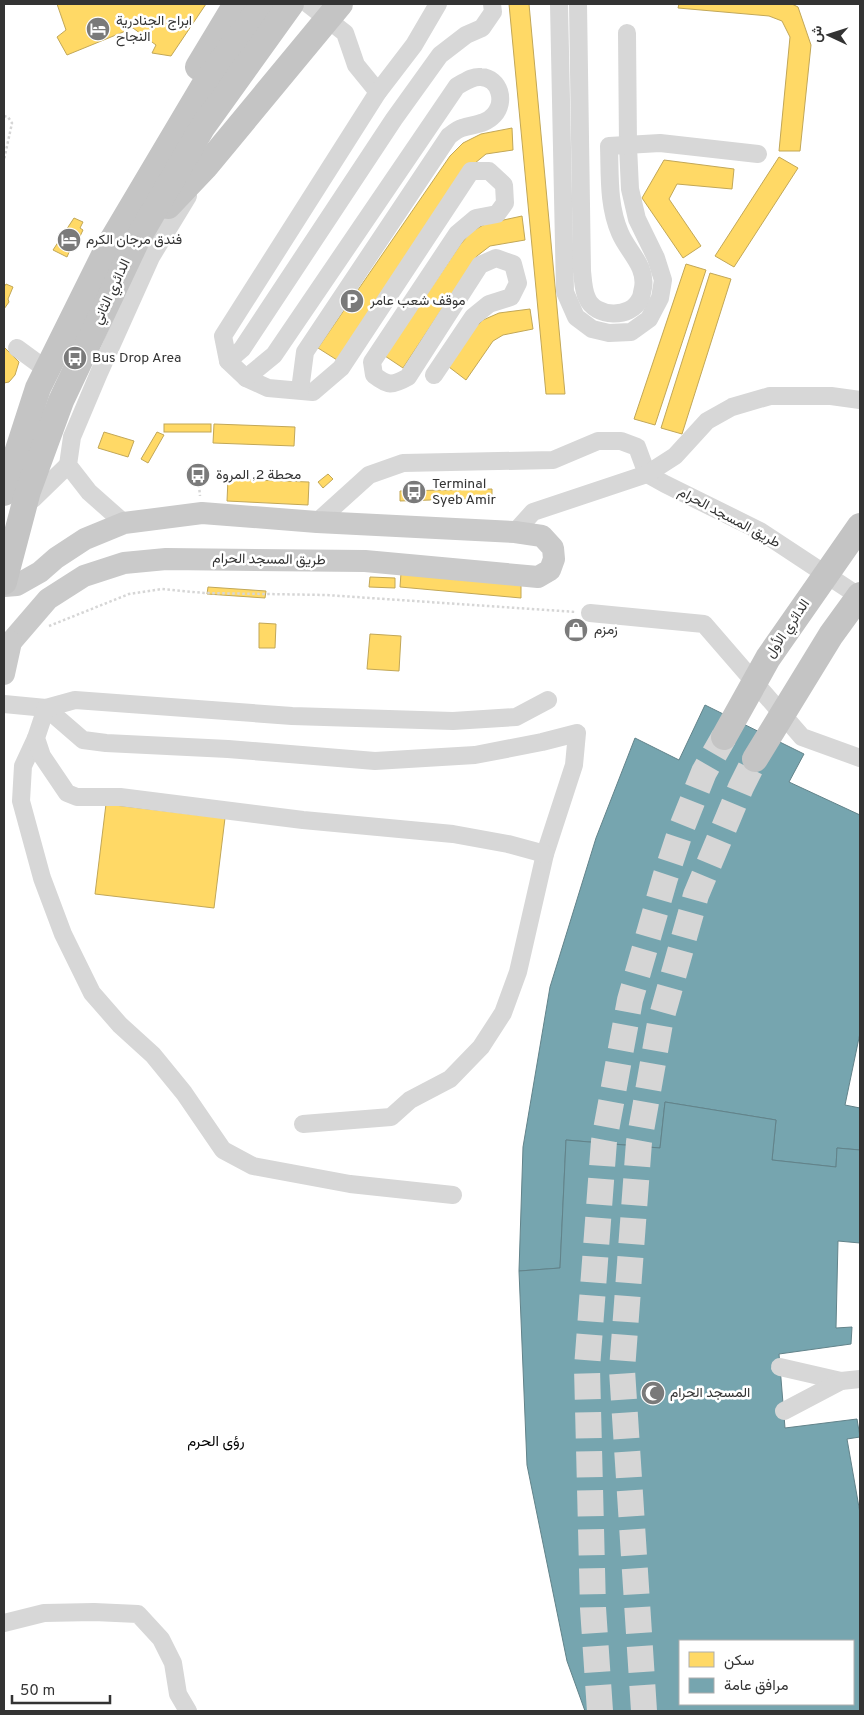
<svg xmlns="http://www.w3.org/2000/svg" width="864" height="1715" font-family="Overpass,Vazirmatn,sans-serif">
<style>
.homes{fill:#ffd966;stroke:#c2a757}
.public{fill:#76a5af;stroke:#62838a;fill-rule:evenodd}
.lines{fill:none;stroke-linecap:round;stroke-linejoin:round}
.highway-tunnel{stroke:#d6d6d6;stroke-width:26;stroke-dasharray:26 13;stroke-linecap:butt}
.path{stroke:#d6d6d6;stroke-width:2.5;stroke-dasharray:2.5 2.5;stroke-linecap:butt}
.minor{stroke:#d7d7d7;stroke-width:18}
.major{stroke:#cacaca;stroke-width:22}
.highway{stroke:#c4c4c4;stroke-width:26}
.labels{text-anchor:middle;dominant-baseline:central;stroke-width:5;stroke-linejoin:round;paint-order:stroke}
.poi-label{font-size:14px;fill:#333;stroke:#fff;text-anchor:start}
.street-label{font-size:14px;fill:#333;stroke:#fff}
.neighbourhood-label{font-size:15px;fill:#000;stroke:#fff}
</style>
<rect width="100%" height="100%" fill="#fff"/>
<g class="homes">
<path d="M57 4H206L171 56 152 53 156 45 133 28 67 55 57 37 66 30Z"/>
<path d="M509 4H529L565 394H546Z"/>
<path d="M679 4H792L798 7 811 45 800 151H779L790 37 782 21 769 16 678 8Z"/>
<path d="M512 128 513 150 486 154 469 168 337 360 318 348 450 156 463 143 481 134Z"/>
<path d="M779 157 798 168 734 267 715 256Z"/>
<path d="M664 160 734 169 732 189 677 184 669 199 701 246 683 258 642 198Z"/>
<path d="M522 216 525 240 490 246 477 256 403 368 385 356 460 245 471 232 485 224Z"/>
<path d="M74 218 83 222 80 228 83 230 73 251 70 250 67 257 53 250Z"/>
<path d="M686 264 706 270 655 425 634 419Z"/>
<path d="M710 273 731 279 682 434 661 428Z"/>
<path d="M6 284 13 287 8 299 9 302 4 309V287Z"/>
<path d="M530 309 533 329 503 335 493 341 466 380 449 367 474 329 483 320 499 313Z"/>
<path d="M4 347 19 362 15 375 9 382 4 383Z"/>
<rect x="164" y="424" width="47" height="8"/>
<path d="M214 424 295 427 294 446 213 443Z"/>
<path d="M104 432 134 441 128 457 98 448Z"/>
<path d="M157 432 164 435 148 463 141 459Z"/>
<path d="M328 474 333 479 323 488 318 482Z"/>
<path d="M228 479 309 482 308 505 227 501Z"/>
<path d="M492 489V498L400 501V491Z"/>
<path d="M401 573 521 584V598L400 587Z"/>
<path d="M370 577 395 578V588L369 587Z"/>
<path d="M208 587 266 591 265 598 207 594Z"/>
<path d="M259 623 276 624 275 648H259Z"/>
<path d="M370 634 401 636 399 671 367 669Z"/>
<path d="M106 804 225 818 214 908 95 894Z"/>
</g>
<g class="public">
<path d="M705 705 804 754 789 782 860 815V1033L845 1105 860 1108V1150L837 1148 836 1167 772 1160 776 1120 665 1102 660 1148 566 1140 560 1268 519 1271 523 1147 550 987 596 838 635 738 679 760Z"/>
<path d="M665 1102 776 1120 772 1160 836 1167 837 1148 860 1150V1243L838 1241 836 1328 852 1327 851 1344 779 1354 785 1428 857 1419 860 1437 847 1439 860 1513V1711H585L567 1661 527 1465 519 1271 560 1268 566 1140 660 1148ZM680 1641H853V1704H680Z"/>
</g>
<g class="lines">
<g class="highway-tunnel">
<path d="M600 1711 593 1608 587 1368 604 1141 630 1000 665 878 682 827 704 772 724 737"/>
<path d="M644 1711 622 1370 639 1142 660 1023 696 895 741 787 755 759"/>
</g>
<g class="path">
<path d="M4 116 8 117 12 123 4 160"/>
<path d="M198 475 200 496"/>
<path d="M49 626 129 594 162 589 204 593 326 595 576 612"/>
</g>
<g class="minor">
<path d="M308 4 345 33 356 65 378 92"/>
<path d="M559 4 565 292 576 317 592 329 609 333 631 332 649 319 660 298 663 280 656 258 637 219 630 189 628 146 627 33"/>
<path d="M578 4 582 271C583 279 583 290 587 298 595 318 631 319 640 299 642 296 642 291 643 288 647 266 628 252 620 233 608 206 610 175 609 146L660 143 758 154"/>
<path d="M17 348 47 370"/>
<path d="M228 361 242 349 394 119 440 55 466 35 482 28 493 12 492 4"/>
<path d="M434 375 473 317 489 304 511 297 518 283 513 264 496 258 480 265 408 377C392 386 388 386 374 375L372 362 457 234 476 218 497 214 505 203 504 185 489 171H471L341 368 313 392 268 388 246 378 228 361 223 336 378 92 414 45 438 4"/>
<path d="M246 378 274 355 457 86C465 82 472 76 481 77 500 78 506 102 494 115 485 125 474 124 462 128 458 129 453 133 449 136L305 352 300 390"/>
<path d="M647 474 665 484 760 531 860 597"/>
<path d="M23 502 33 499 68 465"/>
<path d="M317 522 369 475 403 463 553 460 598 441H621L637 447 647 474"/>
<path d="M124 523 89 492 68 465 72 437 99 373 151 257 188 196"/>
<path d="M515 532 533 512 647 474 675 456 707 421 732 407 770 396H831L860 400"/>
<path d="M590 613 704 624 802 737 860 758"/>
<path d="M4 704 46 708 83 740 106 743 228 749 375 761 475 755 542 742 577 733 574 765 545 854 518 972 503 1013 481 1047 450 1079 410 1100 391 1117 303 1124"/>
<path d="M36 738 23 766 21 801 42 878 63 934 92 993 120 1025 153 1055 184 1093 223 1150 253 1166 350 1184 453 1195"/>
<path d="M545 854 508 844 453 834 303 820 120 797H77L67 793 42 756 36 738 46 708 75 700 292 716 453 721 516 717 548 700"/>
<path d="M780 1367 841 1381"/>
<path d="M784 1411 841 1381 860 1379"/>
<path d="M4 1623 44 1613 94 1612 138 1614 161 1639 173 1663 178 1694 188 1711"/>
</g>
<g class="major">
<path d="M4 586 17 585 40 572 56 558 85 539 124 523 202 513 317 522 515 532 542 536 553 548 554 559 550 570 538 577 365 561 166 559 124 563 84 576 48 599 11 642 4 646"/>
<path d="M4 674 11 642"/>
</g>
<g class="highway">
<path d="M198 67 236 4"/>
<path d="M168 206 206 166 340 4"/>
<path d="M4 493 38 388 108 247 206 82 263 4"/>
<path d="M4 582 28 491 61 401 137 240 202 128 291 4"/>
<path d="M724 737 768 658 860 526"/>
<path d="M755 759 831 635 860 595"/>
</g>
</g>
<defs>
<g id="hotel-disc" transform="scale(1.25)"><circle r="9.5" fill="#7a7a7a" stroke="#fff"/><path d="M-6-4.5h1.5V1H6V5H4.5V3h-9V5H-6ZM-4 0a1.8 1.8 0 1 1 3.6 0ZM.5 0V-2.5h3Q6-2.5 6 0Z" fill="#fff"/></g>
<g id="parking-disc" transform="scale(1.25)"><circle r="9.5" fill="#7a7a7a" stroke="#fff"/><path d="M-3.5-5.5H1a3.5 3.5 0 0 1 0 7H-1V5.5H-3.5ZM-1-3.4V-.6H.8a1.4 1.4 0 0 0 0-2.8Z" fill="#fff"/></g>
<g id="bus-disc" transform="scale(1.25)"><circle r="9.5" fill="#7a7a7a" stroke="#fff"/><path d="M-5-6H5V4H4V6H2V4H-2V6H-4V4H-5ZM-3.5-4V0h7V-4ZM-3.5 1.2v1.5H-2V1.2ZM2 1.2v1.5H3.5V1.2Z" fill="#fff"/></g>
<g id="shop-disc" transform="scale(1.25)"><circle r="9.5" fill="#7a7a7a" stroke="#fff"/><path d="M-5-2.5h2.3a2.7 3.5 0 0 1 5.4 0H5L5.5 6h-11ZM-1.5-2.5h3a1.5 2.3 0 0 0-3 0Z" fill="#fff"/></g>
<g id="mosque-disc" transform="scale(1.25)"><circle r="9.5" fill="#7a7a7a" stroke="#fff"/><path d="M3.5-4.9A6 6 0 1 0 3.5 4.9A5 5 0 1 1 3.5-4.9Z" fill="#fff"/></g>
</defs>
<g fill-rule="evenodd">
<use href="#hotel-disc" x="98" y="29"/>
<use href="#hotel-disc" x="69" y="240"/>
<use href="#parking-disc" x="352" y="301"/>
<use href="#bus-disc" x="75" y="358"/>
<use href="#bus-disc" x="198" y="475"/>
<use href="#bus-disc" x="414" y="492"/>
<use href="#shop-disc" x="576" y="630"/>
<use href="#mosque-disc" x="653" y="1393"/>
</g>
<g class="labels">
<g class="poi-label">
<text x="116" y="21">ابراج الجنادرية<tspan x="116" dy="16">النجاح</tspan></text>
<text x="86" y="240">فندق مرجان الكرم</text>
<text x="370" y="301">موقف شعب عامر</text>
<text x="92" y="358">Bus Drop Area</text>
<text x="216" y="475">محطة 2, المروة</text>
<text x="432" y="484">Terminal<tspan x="432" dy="16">Syeb Amir</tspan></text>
<text x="594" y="630">زمزم</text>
<text x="670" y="1393">المسجد الحرام</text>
</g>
<g class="street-label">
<text transform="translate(112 292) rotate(-65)">الدائري الثاني</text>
<text transform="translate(729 518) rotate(28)">طريق المسجد الحرام</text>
<text transform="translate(269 560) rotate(1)">طريق المسجد الحرام</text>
<text transform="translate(788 629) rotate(-56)">الدائري الأول</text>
</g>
<g class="neighbourhood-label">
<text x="216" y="1442">رؤى الحرم</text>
</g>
</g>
<rect width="864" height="1715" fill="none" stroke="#333333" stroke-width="10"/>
<rect x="679" y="1640" width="175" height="65" fill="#ffffff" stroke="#adadad"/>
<rect x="689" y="1652" width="25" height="15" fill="#ffd966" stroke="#adadad"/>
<text x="724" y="1665" font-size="15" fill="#333333">سكن</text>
<rect x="689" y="1678" width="25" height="15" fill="#76a5af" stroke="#adadad"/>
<text x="724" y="1690" font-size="15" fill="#333333">مرافق عامة</text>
<g transform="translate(829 35) rotate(274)" stroke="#ffffff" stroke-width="4" paint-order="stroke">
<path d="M0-4L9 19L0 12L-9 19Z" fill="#333333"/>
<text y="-8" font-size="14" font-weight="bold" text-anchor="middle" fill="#333333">ش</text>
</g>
<path d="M12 1695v8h98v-8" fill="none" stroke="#333333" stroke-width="2.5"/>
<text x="20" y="1695" font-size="15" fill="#333333" stroke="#ffffff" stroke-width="4" paint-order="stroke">50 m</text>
</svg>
